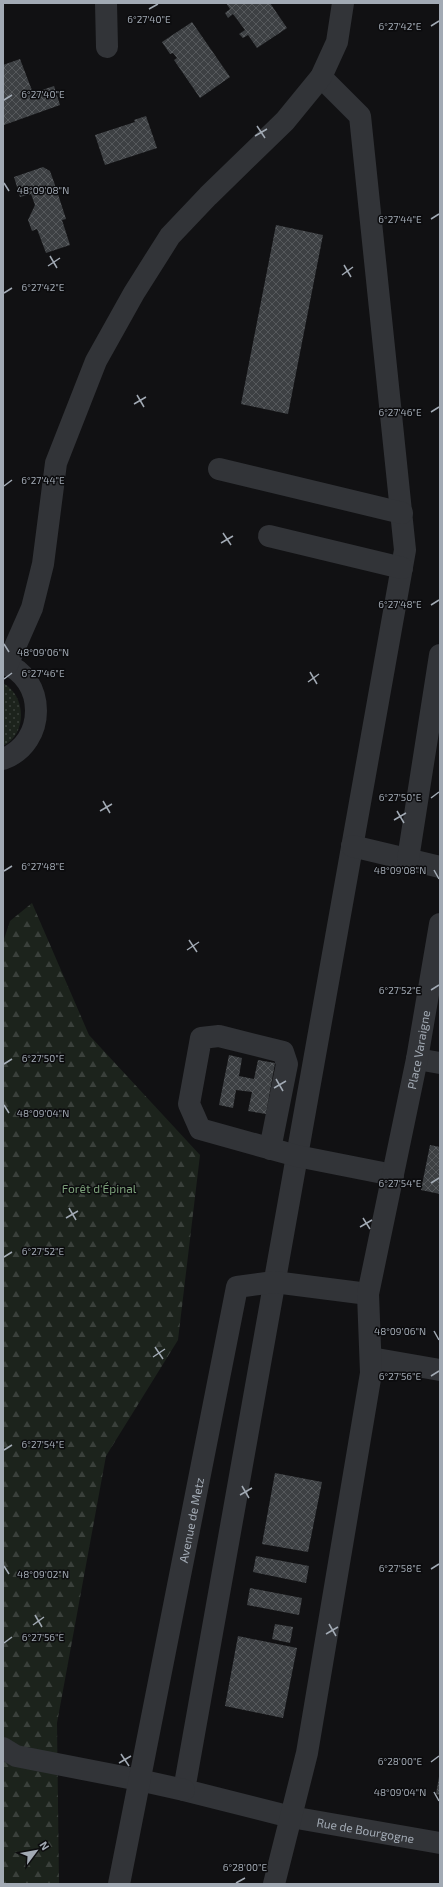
<svg xmlns="http://www.w3.org/2000/svg" width="443" height="1887" font-family="'Exo 2',sans-serif">
<style>
.grass{fill:url(#grass-dots)}
.forest{fill:url(#forest-firs)}
.building{fill:url(#building-cross-hatch)}
.lines{fill:none;stroke-linecap:round;stroke-linejoin:round}
.minor{stroke:#323438;stroke-width:22}
.ticks{fill:none;stroke:#a2aab4;stroke-width:1.5}
.labels{text-anchor:middle;dominant-baseline:central;stroke-width:3;stroke-linejoin:round;paint-order:stroke}
.street-label{font-size:12px;fill:#a2aab4;stroke:#0c0c0e}
.park-label{font-size:12px;fill:#7ba079;stroke:#0c0c0e}
.ticks-label{font-size:10px;text-anchor:middle;fill:#a2aab4;stroke:#0c0c0e;stroke-width:3;stroke-linejoin:round;paint-order:stroke}
</style>
<defs>
<pattern id="grass-dots" width="8" height="8" patternUnits="userSpaceOnUse"><rect width="8" height="8" fill="#1c231c"/><path d="M2 2h.1M6 6h.1" fill="none" stroke="#3a403b" stroke-width="1.8" stroke-linecap="round"/></pattern>
<pattern id="forest-firs" width="22" height="20" patternUnits="userSpaceOnUse"><rect width="22" height="20" fill="#1c231c"/><path d="M5 1l3.5 6h-7zM16 11l3.5 6h-7z" fill="#3a403b"/></pattern>
<pattern id="building-cross-hatch" width="8" height="8" patternUnits="userSpaceOnUse"><rect width="8" height="8" fill="#3d4043"/><path d="M0 0l8 8M0 8l8-8" fill="none" stroke="#56595c"/></pattern>
</defs>
<rect width="100%" height="100%" fill="#111113"/>
<path class="grass" d="M3 683C26 695 28 734 3 746Z"/>
<path class="forest" d="M32 903 89 1035 200 1155 178 1340 106 1456 57 1723 59 1884H3V942L10 921Z"/>
<g class="building">
<path d="M226 3H270L287 28 257 48 248 35 243 38 239 34 245 30 233 14 228 18 225 13 230 9Z"/>
<path d="M192 22 230 77 200 98 174 60 177 58 173 53 170 54 162 42Z"/>
<path d="M20 59 33 93 54 86 60 105 4 125 3 65Z"/>
<path d="M146 116 157 148 105 165 95 135 135 122 134 120Z"/>
<path d="M43 167 50 171 55 185 66 219 62 220 70 245 46 253 37 229 32 231 28 220 35 205 31 194 20 197 14 177Z"/>
<path d="M276 225 323 235 288 414 241 404Z"/>
<path d="M229 1055 242 1058 239 1076 254 1079 258 1060 275 1063 266 1114 248 1111 252 1092 236 1090 233 1108 219 1105Z"/>
<path d="M430 1145 440 1147V1194L421 1190Z"/>
<path d="M275 1473 322 1482 308 1552 262 1544Z"/>
<path d="M256 1556 309 1566 306 1583 253 1572Z"/>
<path d="M250 1588 302 1598 299 1615 247 1605Z"/>
<path d="M275 1624 293 1627 290 1643 272 1639Z"/>
<path d="M238 1636 297 1648 283 1718 225 1706Z"/>
<path d="M439 1777H440V1795L436 1794Z"/>
</g>
<g class="lines">
<g class="minor">
<path d="M106 3 107 47"/>
<path id="s1" d="M321 77 360 116 405 550 184 1790 291 1817 440 1843"/>
<path d="M219 469 402 513"/>
<path d="M269 536 402 568"/>
<path d="M3 663C47 678 47 743 3 759"/>
<path d="M7 665 32 608 43 564 56 463 96 361 134 293 170 236 208 196 285 121 321 77 337 42 343 3"/>
<path d="M352 846 440 867"/>
<path d="M408 859 440 655"/>
<path d="M417 1059 440 1063"/>
<path d="M270 1149 287 1064 283 1052 219 1036 201 1038 189 1104 200 1129 297 1156 393 1175"/>
<path d="M371 1358 440 1370"/>
<path d="M3 1748 16 1756 139 1780 184 1790"/>
<path id="s2" d="M119 1884 237 1287 274 1282 368 1294"/>
<path id="s3" d="M274 1884 307 1753 371 1373 368 1294 417 1059 440 924"/>
</g>
</g>
<path class="ticks" d="M149 9 158 4M431 26 439 21M4 100 12 95M257 126 265 138M255 136 267 129M4 183 9 191M431 219 439 214M50 256 57 268M344 265 351 277M48 266 60 258M342 275 353 267M4 293 12 288M137 395 144 407M134 404 146 397M431 412 439 407M4 486 12 480M223 533 231 545M221 543 233 536M431 605 439 600M4 644 9 652M310 672 317 684M4 679 12 673M308 682 319 674M431 798 439 792M103 801 110 813M100 811 112 804M397 811 404 823M394 820 406 813M434 870 439 879M4 871 12 866M189 940 197 952M187 950 199 942M431 990 439 985M4 1064 12 1059M276 1079 283 1091M274 1088 286 1081M4 1105 9 1113M431 1183 439 1178M69 1208 76 1220M66 1218 78 1211M363 1218 370 1229M360 1227 372 1220M4 1257 12 1252M434 1331 439 1340M155 1347 163 1359M153 1357 165 1349M431 1376 439 1371M4 1450 12 1445M242 1486 249 1498M240 1495 252 1488M4 1566 9 1574M431 1569 439 1564M35 1615 42 1627M329 1624 336 1636M33 1625 44 1617M326 1634 338 1627M4 1643 12 1637M121 1754 129 1766M431 1762 439 1756M119 1763 131 1756M434 1792 439 1801M236 1883 245 1878"/>
<g class="labels">
<g class="street-label">
<text stroke="none"><textPath href="#s3" startOffset="849">Place Varaigne</textPath></text>
<text stroke="none"><textPath href="#s2" startOffset="371">Avenue de Metz</textPath></text>
<text stroke="none"><textPath href="#s1" startOffset="1937">Rue de Bourgogne</textPath></text>
</g>
<g class="park-label">
<text x="99" y="1188">Forêt d'Épinal</text>
</g>
</g>
<g class="ticks-label">
<text x="149" y="23">6°27'40"E</text>
<text x="400" y="30">6°27'42"E</text>
<text x="43" y="98">6°27'40"E</text>
<text x="43" y="194">48°09'08"N</text>
<text x="400" y="223">6°27'44"E</text>
<text x="43" y="291">6°27'42"E</text>
<text x="400" y="416">6°27'46"E</text>
<text x="43" y="484">6°27'44"E</text>
<text x="400" y="608">6°27'48"E</text>
<text x="43" y="656">48°09'06"N</text>
<text x="43" y="677">6°27'46"E</text>
<text x="400" y="801">6°27'50"E</text>
<text x="43" y="870">6°27'48"E</text>
<text x="400" y="874">48°09'08"N</text>
<text x="400" y="994">6°27'52"E</text>
<text x="43" y="1062">6°27'50"E</text>
<text x="43" y="1117">48°09'04"N</text>
<text x="400" y="1187">6°27'54"E</text>
<text x="43" y="1255">6°27'52"E</text>
<text x="400" y="1335">48°09'06"N</text>
<text x="400" y="1380">6°27'56"E</text>
<text x="43" y="1448">6°27'54"E</text>
<text x="400" y="1572">6°27'58"E</text>
<text x="43" y="1578">48°09'02"N</text>
<text x="43" y="1641">6°27'56"E</text>
<text x="400" y="1765">6°28'00"E</text>
<text x="400" y="1796">48°09'04"N</text>
<text x="245" y="1871">6°28'00"E</text>
</g>
<rect width="443" height="1887" fill="none" stroke="#a2aab4" stroke-width="8"/>
<g transform="translate(36 1851) rotate(58)" stroke="#0c0c0e" stroke-width="3" paint-order="stroke">
<path d="M0-3L7 15L0 10L-7 15Z" fill="#a2aab4"/>
<text y="-6" font-size="11" font-weight="bold" text-anchor="middle" fill="#a2aab4">N</text>
</g>
</svg>
